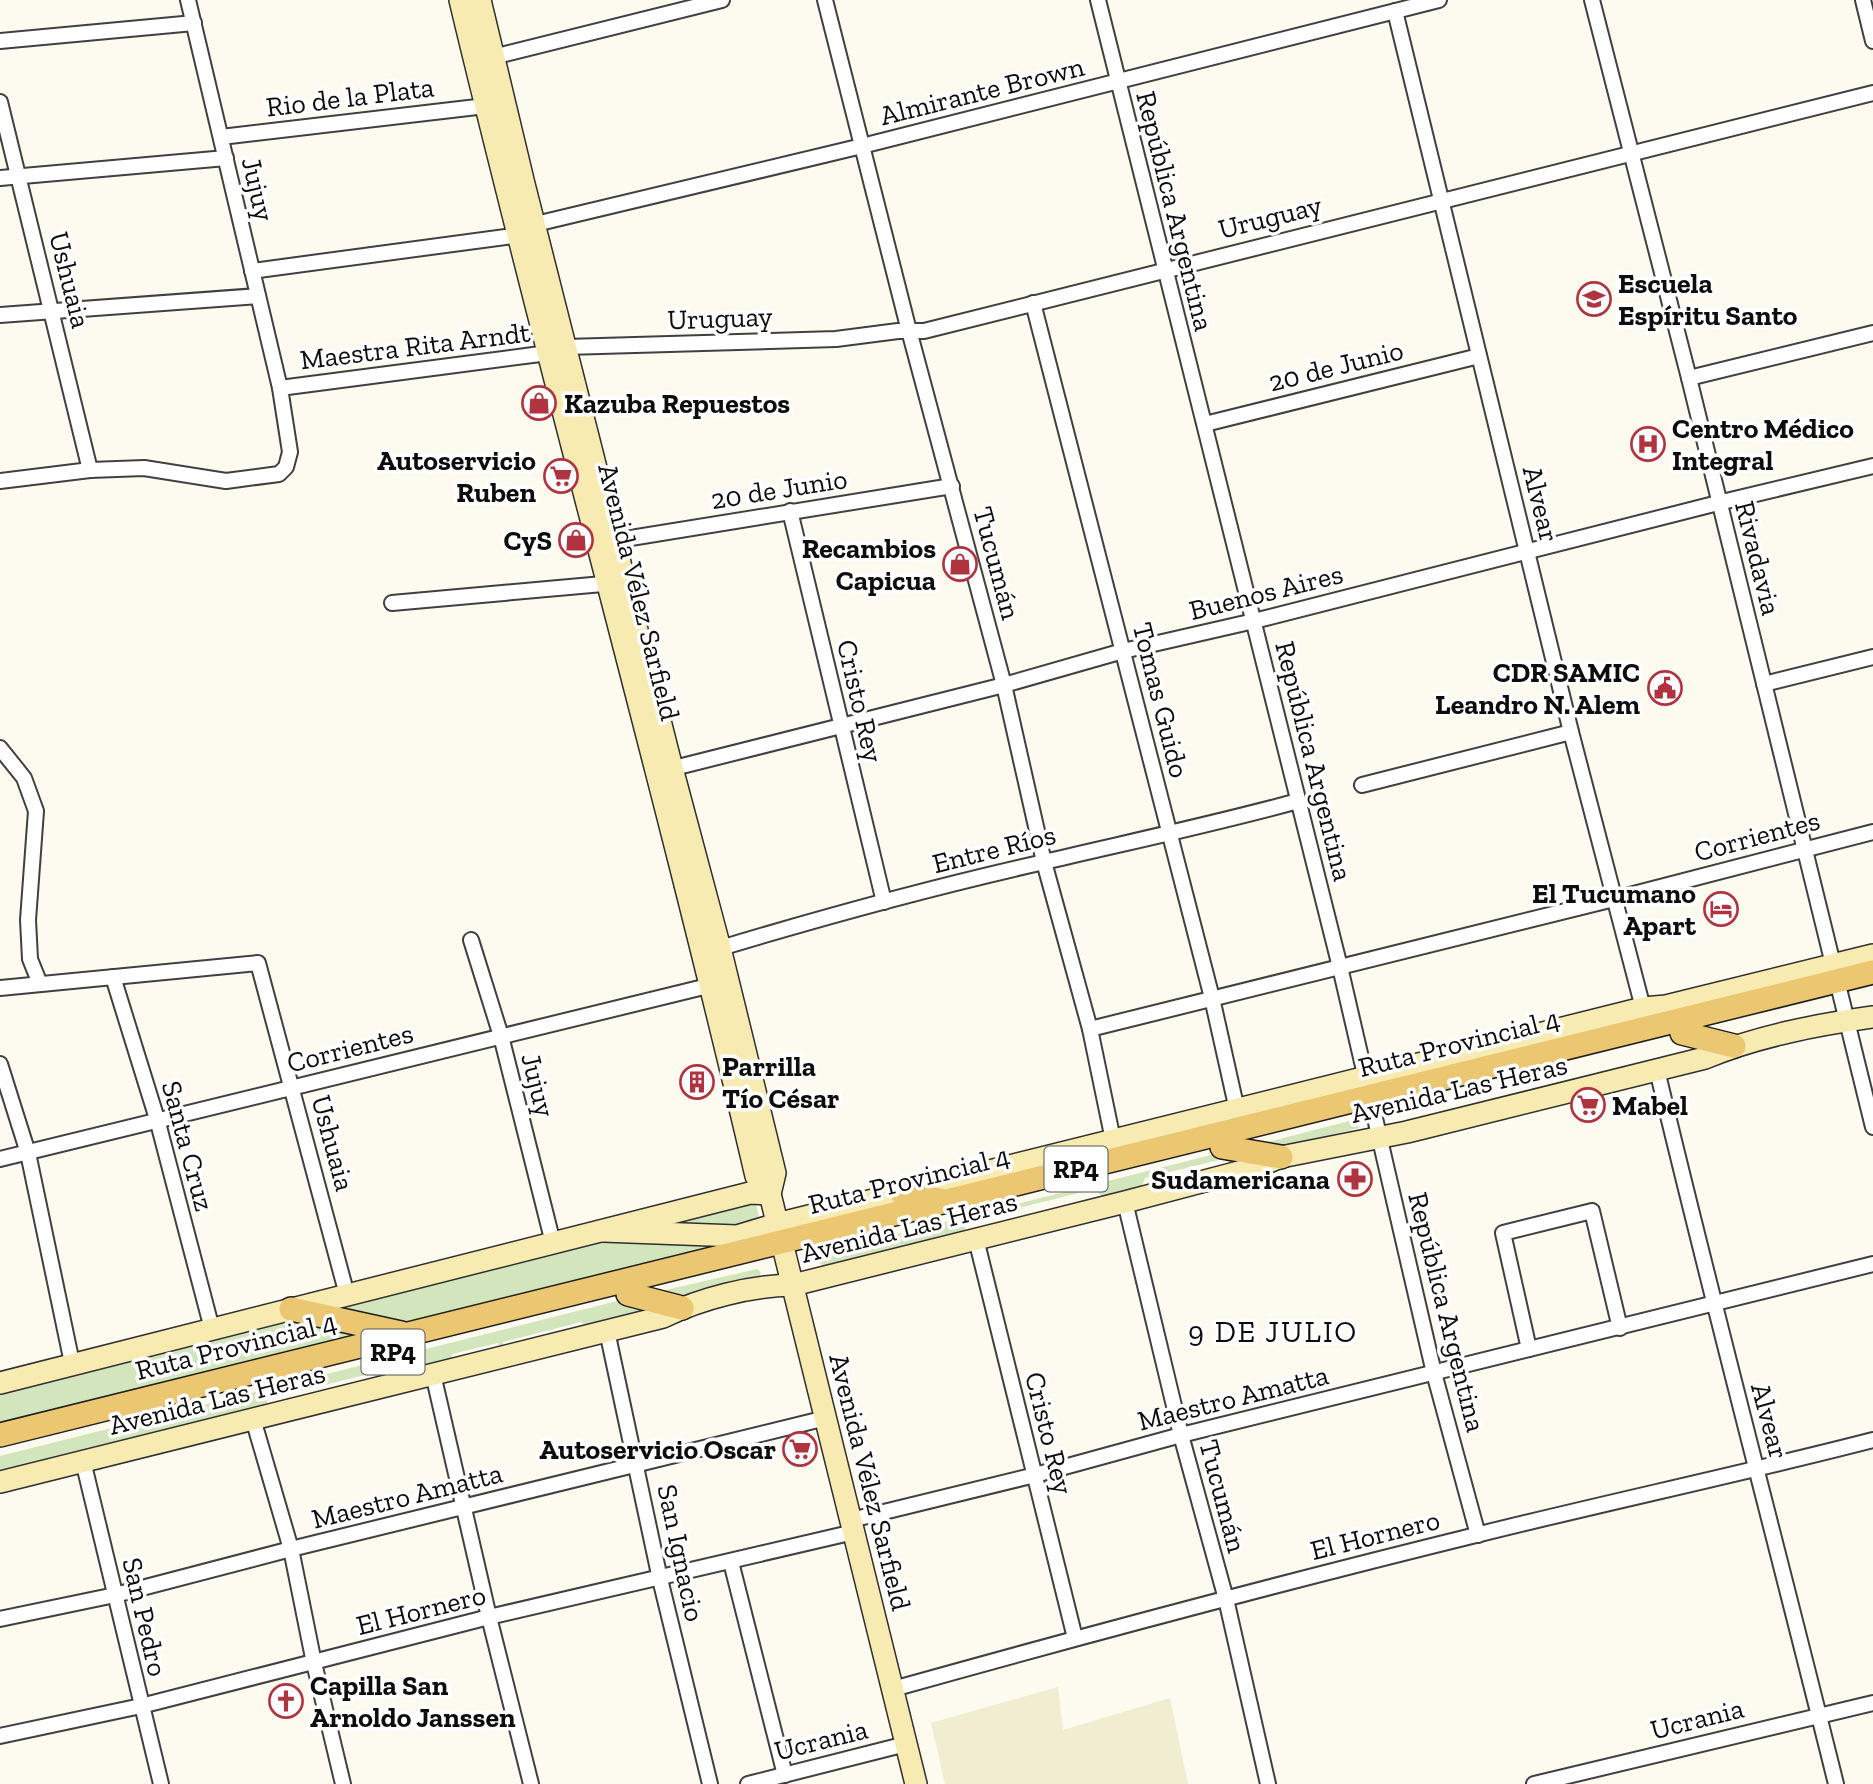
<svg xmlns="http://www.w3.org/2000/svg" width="1873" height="1784" font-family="'Zilla Slab',serif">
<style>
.farmland{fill:#f1edd1}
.green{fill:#d3e5bc}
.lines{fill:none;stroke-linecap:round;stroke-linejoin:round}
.minor-casing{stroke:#404040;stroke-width:18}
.secondary-casing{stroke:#2f2f2f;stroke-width:24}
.primary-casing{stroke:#1e1e1e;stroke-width:26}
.minor{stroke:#fff;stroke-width:14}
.secondary{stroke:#f7ebb1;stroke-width:21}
.primary{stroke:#ebc771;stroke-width:23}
.labels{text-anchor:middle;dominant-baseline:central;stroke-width:7;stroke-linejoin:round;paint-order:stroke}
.shield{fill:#fff;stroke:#565656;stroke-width:2}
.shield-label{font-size:26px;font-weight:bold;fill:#0d0d0d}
.street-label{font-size:28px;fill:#0d0d0d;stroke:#fff}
.poi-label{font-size:28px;font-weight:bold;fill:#0d0d0d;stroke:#fff;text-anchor:end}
.neighbourhood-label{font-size:30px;letter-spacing:2px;fill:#0d0d0d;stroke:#fff}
</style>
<rect width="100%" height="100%" fill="#fdfaef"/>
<path class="farmland" d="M1058 1687 1063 1730 1170 1698 1188 1784H945L931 1723Z"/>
<g class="green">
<path d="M1357 1119 1361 1123 1359 1128 1276 1149 1257 1145Z"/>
<path d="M1223 1152 1248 1157 1234 1165 1223 1159 1145 1178 1142 1187 1103 1197 1094 1189 967 1221 964 1232 825 1267 817 1261 822 1253Z"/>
<path d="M755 1201 759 1216 756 1220 733 1228 650 1225Z"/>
<path d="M582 1242H738L412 1329 322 1308Z"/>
<path d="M757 1269 761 1272 759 1277 679 1298 657 1292Z"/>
<path d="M625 1299 660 1307 588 1329 581 1322 503 1342 504 1350H501L498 1343 452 1354 451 1363 412 1372 405 1365 383 1370 382 1380 378 1381 373 1373 268 1399 266 1408 0 1475V1456Z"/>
<path d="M284 1317 372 1334 0 1430V1388Z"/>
</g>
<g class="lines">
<g class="minor-casing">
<g id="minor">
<path d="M188 0 280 388"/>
<path d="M825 0 907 323 1004 685 1044 862 1090 1029 1113 1140"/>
<path d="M1098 0 1340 967 1434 1373 1478 1535"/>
<path d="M1592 0 1689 378 1873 1127"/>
<path d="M1863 0 1873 41"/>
<path d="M1395 11 1571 732 1643 1008"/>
<path d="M0 41 194 23"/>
<path d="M493 57 722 0"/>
<path d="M0 102 90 470"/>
<path d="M221 137 494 105"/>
<path d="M0 178 226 158"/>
<path d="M252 271 520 235 535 224 544 222 862 146 1439 0"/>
<path d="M1033 303 1212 998 1237 1110"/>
<path d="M0 315 258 296"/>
<path d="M1689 378 1873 333"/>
<path d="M1205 424 1479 356"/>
<path d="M0 481 90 470 144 468 226 481 279 474 286 467 290 452 280 388 548 353 566 347 836 339 898 331H924L1873 93"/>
<path d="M790 511 884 902"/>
<path d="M606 542 952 486"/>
<path d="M392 603 614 583"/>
<path d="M1764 684 1873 657"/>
<path d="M0 748 24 778 36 811 28 920 30 959 40 984"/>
<path d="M666 770 1004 685 1123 651 1254 621 1718 503 1873 466"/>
<path d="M1362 785 1571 732"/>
<path d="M471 940 501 1036 553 1243"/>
<path d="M714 950C823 917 933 887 1044 862 1129 842 1214 824 1298 801"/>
<path d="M113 977 157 1119 212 1329"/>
<path d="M0 988 258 963 347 1295"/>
<path d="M1090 1029 1614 899 1873 832"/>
<path d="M0 1064 28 1153 72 1363"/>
<path d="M1657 1070C1714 1309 1777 1546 1836 1784"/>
<path d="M0 1159 716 984"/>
<path d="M1125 1202 1181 1435 1226 1599 1268 1784"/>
<path d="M976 1239 1075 1638"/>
<path d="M607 1331 660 1579 710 1784"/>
<path d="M1529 1349 1503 1233 1592 1211 1620 1328"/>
<path d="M433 1374 489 1617 531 1784"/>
<path d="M253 1419 291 1549 314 1663 343 1784"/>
<path d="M83 1461 161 1784"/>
<path d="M851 1520 1035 1475 1181 1435 1873 1264"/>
<path d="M731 1562 785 1775"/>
<path d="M0 1619 115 1595 291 1549 826 1418"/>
<path d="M893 1689C1086 1635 1281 1583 1476 1535 1608 1502 1741 1474 1873 1440"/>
<path d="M0 1736 141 1706 489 1617 854 1532"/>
<path d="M748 1784 906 1744"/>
<path d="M1534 1784 1873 1703"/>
</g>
</g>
<g class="secondary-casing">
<g id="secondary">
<path d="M460 0C554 393 664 782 756 1176L770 1194 916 1784"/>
<path d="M480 0 524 184 672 768 720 948 775 1173 770 1194"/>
<path d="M603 1231 737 1236 777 1224 1643 1008 1666 1006 1873 955"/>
<path d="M0 1383 750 1193 770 1194"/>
<path d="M0 1482 663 1317C702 1298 750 1286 793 1285L1125 1202 1254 1168 1281 1157 1407 1132 1705 1058C1758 1036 1816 1025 1873 1017"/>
</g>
</g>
<g class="primary-casing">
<g id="primary">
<path d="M1682 1033 1734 1046"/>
<path d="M1222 1147 1281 1157"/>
<path d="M902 1193 940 1200"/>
<path d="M628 1294 682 1308"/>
<path d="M291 1309 401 1333"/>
<path d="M0 1435 1873 972"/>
</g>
</g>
<use href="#minor" class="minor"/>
<use href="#secondary" class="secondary"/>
<use href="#primary" class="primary"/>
</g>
<defs>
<g id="school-ring" transform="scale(1.75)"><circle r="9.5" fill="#fff" stroke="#b03340" stroke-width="1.5"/><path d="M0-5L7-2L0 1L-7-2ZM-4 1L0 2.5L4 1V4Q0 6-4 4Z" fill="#b03340"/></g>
<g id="shop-ring" transform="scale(1.75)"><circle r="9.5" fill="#fff" stroke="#b03340" stroke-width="1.5"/><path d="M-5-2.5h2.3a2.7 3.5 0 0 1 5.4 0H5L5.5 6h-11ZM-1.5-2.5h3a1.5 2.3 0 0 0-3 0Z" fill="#b03340"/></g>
<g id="hospital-ring" transform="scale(1.75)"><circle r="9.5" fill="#fff" stroke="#b03340" stroke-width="1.5"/><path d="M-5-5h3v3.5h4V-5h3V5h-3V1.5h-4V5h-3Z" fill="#b03340"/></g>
<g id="supermarket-ring" transform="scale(1.75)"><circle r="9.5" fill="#fff" stroke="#b03340" stroke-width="1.5"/><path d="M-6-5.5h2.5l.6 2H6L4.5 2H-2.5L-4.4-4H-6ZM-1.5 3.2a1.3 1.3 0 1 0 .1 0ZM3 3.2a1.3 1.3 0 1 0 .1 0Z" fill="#b03340"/></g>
<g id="civic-ring" transform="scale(1.75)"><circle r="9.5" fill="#fff" stroke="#b03340" stroke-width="1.5"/><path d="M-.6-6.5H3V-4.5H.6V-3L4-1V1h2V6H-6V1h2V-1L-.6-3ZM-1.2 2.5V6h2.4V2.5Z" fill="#b03340"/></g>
<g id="hotel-ring" transform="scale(1.75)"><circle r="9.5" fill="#fff" stroke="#b03340" stroke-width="1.5"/><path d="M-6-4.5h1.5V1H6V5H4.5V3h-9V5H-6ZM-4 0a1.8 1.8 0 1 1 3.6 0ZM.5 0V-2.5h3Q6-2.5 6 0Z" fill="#b03340"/></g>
<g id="building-ring" transform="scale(1.75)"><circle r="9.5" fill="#fff" stroke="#b03340" stroke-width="1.5"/><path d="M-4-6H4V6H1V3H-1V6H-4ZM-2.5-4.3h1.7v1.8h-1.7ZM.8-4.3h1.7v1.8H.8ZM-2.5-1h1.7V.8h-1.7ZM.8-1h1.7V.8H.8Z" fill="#b03340"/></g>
<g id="pharmacy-ring" transform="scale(1.75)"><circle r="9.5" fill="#fff" stroke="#b03340" stroke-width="1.5"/><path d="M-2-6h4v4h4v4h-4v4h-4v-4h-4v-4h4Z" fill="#b03340"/></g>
<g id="church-ring" transform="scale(1.75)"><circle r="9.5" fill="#fff" stroke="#b03340" stroke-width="1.5"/><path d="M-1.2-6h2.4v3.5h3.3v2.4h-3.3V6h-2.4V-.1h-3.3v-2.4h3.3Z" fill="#b03340"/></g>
</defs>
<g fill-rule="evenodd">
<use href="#school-ring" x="1594" y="299"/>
<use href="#shop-ring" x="539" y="403"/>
<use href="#hospital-ring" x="1648" y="444"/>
<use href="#supermarket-ring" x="561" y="476"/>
<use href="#shop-ring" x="576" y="540"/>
<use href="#shop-ring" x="960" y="564"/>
<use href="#civic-ring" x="1665" y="688"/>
<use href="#hotel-ring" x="1721" y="909"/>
<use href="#building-ring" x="697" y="1082"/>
<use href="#supermarket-ring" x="1588" y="1105"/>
<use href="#pharmacy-ring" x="1355" y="1179"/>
<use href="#supermarket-ring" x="800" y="1449"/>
<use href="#church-ring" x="286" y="1701"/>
</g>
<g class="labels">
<g class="shield">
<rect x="1044.5" y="1146.5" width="63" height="45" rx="5"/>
<rect x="361.5" y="1329.5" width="63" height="45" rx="5"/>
</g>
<g class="shield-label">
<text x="1076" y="1169">RP4</text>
<text x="393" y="1352">RP4</text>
</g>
<g class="street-label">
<text transform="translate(982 91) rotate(-14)">Almirante Brown</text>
<text transform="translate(350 97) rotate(-7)">Rio de la Plata</text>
<text transform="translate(258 189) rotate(77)">Jujuy</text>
<text transform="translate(1175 211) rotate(76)">República Argentina</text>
<text transform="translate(1270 217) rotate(-14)">Uruguay</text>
<text transform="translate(70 280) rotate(76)">Ushuaia</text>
<text transform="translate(720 318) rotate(-2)">Uruguay</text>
<text transform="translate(415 346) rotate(-7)">Maestra Rita Arndt</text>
<text transform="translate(1336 366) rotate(-14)">20 de Junio</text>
<text transform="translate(779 489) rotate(-9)">20 de Junio</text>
<text transform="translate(1541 504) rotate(76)">Alvear</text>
<text transform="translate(1758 558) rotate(76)">Rivadavia</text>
<text transform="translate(997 563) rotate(75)">Tucumán</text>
<text transform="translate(639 592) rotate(76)">Avenida Vélez Sarfield</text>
<text transform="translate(1266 592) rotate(-14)">Buenos Aires</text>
<text transform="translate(1161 700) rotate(76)">Tomas Guido</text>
<text transform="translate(860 701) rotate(77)">Cristo Rey</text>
<text transform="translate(1314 761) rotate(76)">República Argentina</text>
<text transform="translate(1757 836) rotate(-15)">Corrientes</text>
<text transform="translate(994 849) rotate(-14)">Entre Ríos</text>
<text transform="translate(1459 1043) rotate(-14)">Ruta Provincial 4</text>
<text transform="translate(350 1048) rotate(-14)">Corrientes</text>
<text transform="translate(538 1085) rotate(76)">Jujuy</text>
<text transform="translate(1459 1089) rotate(-13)">Avenida Las Heras</text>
<text transform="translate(333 1143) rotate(75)">Ushuaia</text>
<text transform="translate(188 1146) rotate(75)">Santa Cruz</text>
<text transform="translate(909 1180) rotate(-14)">Ruta Provincial 4</text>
<text transform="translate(909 1227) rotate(-14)">Avenida Las Heras</text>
<text transform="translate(1447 1312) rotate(76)">República Argentina</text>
<text transform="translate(236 1346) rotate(-14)">Ruta Provincial 4</text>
<text transform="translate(1233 1398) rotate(-14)">Maestro Amatta</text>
<text transform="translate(217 1399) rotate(-14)">Avenida Las Heras</text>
<text transform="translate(1770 1421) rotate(75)">Alvear</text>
<text transform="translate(1049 1433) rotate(76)">Cristo Rey</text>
<text transform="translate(870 1482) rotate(76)">Avenida Vélez Sarfield</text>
<text transform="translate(407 1496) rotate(-14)">Maestro Amatta</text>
<text transform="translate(1223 1496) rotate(75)">Tucumán</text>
<text transform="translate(1375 1535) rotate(-14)">El Hornero</text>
<text transform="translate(681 1553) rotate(78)">San Ignacio</text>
<text transform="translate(421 1610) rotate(-14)">El Hornero</text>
<text transform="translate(145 1617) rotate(77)">San Pedro</text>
<text transform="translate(1697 1719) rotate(-14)">Ucrania</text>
<text transform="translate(821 1740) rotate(-14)">Ucrania</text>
</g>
<g class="poi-label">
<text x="1618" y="283" text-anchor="start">Escuela<tspan x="1618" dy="32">Espíritu Santo</tspan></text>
<text x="564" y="403" text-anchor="start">Kazuba Repuestos</text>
<text x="1672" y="428" text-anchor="start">Centro Médico<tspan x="1672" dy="32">Integral</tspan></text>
<text x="536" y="460">Autoservicio<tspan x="536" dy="32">Ruben</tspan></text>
<text x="552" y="540">CyS</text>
<text x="936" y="548">Recambios<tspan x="936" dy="32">Capicua</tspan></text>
<text x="1640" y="672">CDR SAMIC<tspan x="1640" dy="32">Leandro N. Alem</tspan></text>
<text x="1696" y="893">El Tucumano<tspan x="1696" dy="32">Apart</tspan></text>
<text x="722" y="1066" text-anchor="start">Parrilla<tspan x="722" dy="32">Tío César</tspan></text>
<text x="1612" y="1105" text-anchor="start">Mabel</text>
<text x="1330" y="1179">Sudamericana</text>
<text x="776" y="1449">Autoservicio Oscar</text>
<text x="310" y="1685" text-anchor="start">Capilla San<tspan x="310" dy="32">Arnoldo Janssen</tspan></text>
</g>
<g class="neighbourhood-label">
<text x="1273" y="1332">9 DE JULIO</text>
</g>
</g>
</svg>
